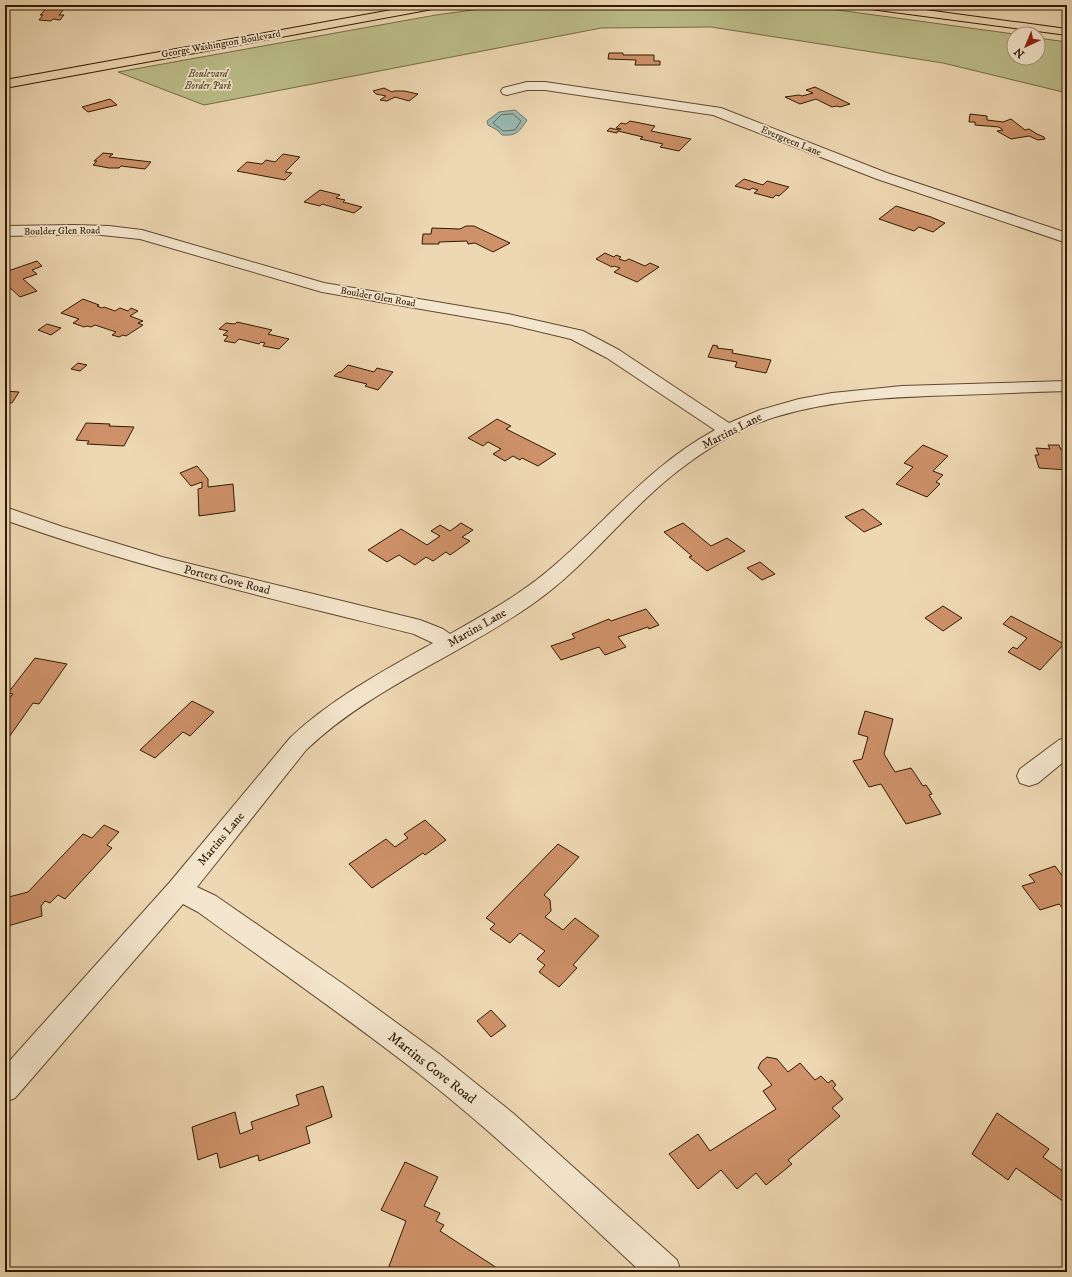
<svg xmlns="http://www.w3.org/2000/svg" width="1072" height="1277" font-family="'IM FELL DW Pica',serif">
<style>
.green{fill:#bcbe8a;stroke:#766c46}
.water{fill:#9ab9b1;stroke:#70796b}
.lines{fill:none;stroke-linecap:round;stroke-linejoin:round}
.shore{stroke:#656a5a;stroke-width:1}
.building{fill:#ce9169;stroke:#301a02}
.minor-casing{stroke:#604a2e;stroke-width:2}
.major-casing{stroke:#301a02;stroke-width:2}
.minor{fill:#f4e6ce;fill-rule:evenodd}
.major{fill:#eed8b3;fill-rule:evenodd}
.labels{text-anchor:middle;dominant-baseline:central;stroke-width:3.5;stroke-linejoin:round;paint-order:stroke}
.far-street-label{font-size:10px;fill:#301a02;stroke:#f4e6ce}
.far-park-label{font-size:10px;font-style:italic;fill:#5a4b2b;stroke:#f4e6ce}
.street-label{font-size:12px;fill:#301a02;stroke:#f4e6ce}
.near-street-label{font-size:14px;fill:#301a02;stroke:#f4e6ce}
</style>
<rect width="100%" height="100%" fill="#eed8b3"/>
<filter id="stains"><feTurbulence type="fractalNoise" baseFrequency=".005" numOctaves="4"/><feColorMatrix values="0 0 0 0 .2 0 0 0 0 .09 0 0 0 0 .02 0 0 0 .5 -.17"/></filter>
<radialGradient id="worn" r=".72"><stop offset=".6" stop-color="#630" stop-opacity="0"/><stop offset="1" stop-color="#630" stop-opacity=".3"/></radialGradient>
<path class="green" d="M509 5H801L1014 34V58H1038V38L1067 42V93L943 63 711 27 601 28 204 105 118 72 436 15Z"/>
<path class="water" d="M515 110 527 120C519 132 517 136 502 135L497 130 488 125 487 121 499 112Z"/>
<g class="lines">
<path class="shore" d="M513 114 521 121 515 130 503 131 493 123 501 115Z"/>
</g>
<g class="building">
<path d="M51 5H73L69 9H64L59 15H64L60 20 53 19 51 21 39 20 43 15H40L45 10 42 9Z"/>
<path d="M609 53H623V55H654V61H660V65H635L636 60 608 59Z"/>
<path d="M815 87 850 104 840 107 837 106 832 107 816 99 800 104 785 97 799 95 802 96 813 93 806 90Z"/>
<path d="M384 88 392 92 394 91H404L418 94 409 101 395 97 387 101 380 100 386 96 376 94 373 91Z"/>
<path d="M110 99 117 105 88 112 82 107Z"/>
<path d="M970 114 987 116V120L1003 122 1011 119 1025 130 1029 129 1037 134 1044 137 1045 139 1038 140 1029 136 1011 139 997 131 1003 130 999 127 975 125V122H969Z"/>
<path d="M630 121 655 126 651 131 691 139 679 151 660 147 663 144 640 139 643 137 618 131 617 133 607 131 610 128 619 130 621 129 616 128 621 123 626 124Z"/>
<path d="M103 153 113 154 109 157 151 162 145 169 121 166 119 168H109L93 165 97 161H94Z"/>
<path d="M283 154 300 157 285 172 292 173 285 180 237 171 247 162 262 164 266 160 275 162Z"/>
<path d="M744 179 763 185 767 181 789 187 779 196 776 195 773 198 754 193 758 190 752 188 750 190 735 186Z"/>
<path d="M320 190 340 195 336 198 345 200 343 202 362 207 354 213 322 204 320 206 304 202Z"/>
<path d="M896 206 931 217 945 223 933 232 919 227 914 231 879 219Z"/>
<path d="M466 226H474L510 243 493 252 475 243 468 244 467 241 439 242V244H422L423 234H431L432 228 460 229Z"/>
<path d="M605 253 614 257 616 255 621 257 619 259 625 261 629 259 645 266 650 263 659 267 637 282 614 272 620 268 614 266 612 267 596 259Z"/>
<path d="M37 261 42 266 32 270 37 274 23 279 37 291 20 297 7 285 5 286V272Z"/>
<path d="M83 299 99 305 97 306 102 308 104 307 115 311 120 308 128 311 131 308 138 311 130 316 143 321 138 323 143 325 126 336 123 335 119 337 112 335 116 332 95 325 91 327 87 326 84 327 73 323 79 319 61 313Z"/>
<path d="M237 322 272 330 268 334 289 339 279 349 263 346 265 343 261 342 259 344 239 339 235 343 224 341 228 336 223 335 228 331 219 329 226 323 235 324Z"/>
<path d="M47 324 61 328 51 335 38 330Z"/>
<path d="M713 345 718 346 717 348 733 350 732 353 771 360 766 373 735 367 737 362 708 357Z"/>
<path d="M78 363 87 365 80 371 71 369Z"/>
<path d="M348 365 374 372 377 368 393 372 378 390 365 386 367 384 334 376 339 372H341Z"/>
<path d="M5 391 19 392 12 403 5 402Z"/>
<path d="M497 419 511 426 506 429 556 454 538 466 522 458 520 460 513 456 505 461 493 454 501 449 488 442 483 446 468 438Z"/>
<path d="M86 423 110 424 109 426 134 427 124 446 87 444 89 441 76 440Z"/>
<path d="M923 445 948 456 933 471 943 475 936 482 940 484 927 497 896 484 913 467 904 463Z"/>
<path d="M1048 445H1059L1061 450H1067V470L1039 468 1035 455H1039L1036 448 1050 449Z"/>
<path d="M197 466 208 479V487L233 484 235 511 199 516 198 489 202 488V482L191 486 180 473Z"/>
<path d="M863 509 882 524 864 532 845 517Z"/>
<path d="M461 523 473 530 462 537 470 541 450 555 446 552 433 561 426 557 415 565 399 555 387 562 368 550 401 529 427 545 440 536 431 531 440 525 450 531Z"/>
<path d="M683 523 711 546 727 538 745 551 707 571 689 557 692 556 664 532Z"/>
<path d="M760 562 775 574 762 580 747 568Z"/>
<path d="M943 606 962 618 943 631 925 618Z"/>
<path d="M646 609 659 625 649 629 648 627 618 637 626 647 605 655 599 647 561 660 551 646 575 638 572 634 609 619 611 621Z"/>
<path d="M1011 616 1064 644 1040 670 1008 652 1013 647 1017 649 1027 638 1003 624Z"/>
<path d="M35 658 67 664 39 704 33 703 7 740 5 739V703L13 694 8 693Z"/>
<path d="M192 701 214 712 190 736 183 732 155 758 140 750Z"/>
<path d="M865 711 893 719 884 754 895 772 911 768 923 786 926 785 932 794 929 795 941 814 906 824 881 784 869 787 853 761 862 759 868 737 858 734Z"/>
<path d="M425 820 446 840 425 855 423 853 372 888 349 864 386 839 395 847 408 838 404 834Z"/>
<path d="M104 825 119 832 107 845 112 848 65 899 58 895 50 903 45 901 41 906 42 916 8 926 5 898 28 892 83 834 92 838Z"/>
<path d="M558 844 579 857 544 895 550 900 551 911 545 917 563 930 575 918 599 936 573 965 577 968 559 987 539 972 545 965 537 959 545 951 520 933 510 943 490 929 495 924 486 918Z"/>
<path d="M1055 866 1067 882V913L1059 904 1040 910 1022 886 1035 882 1029 875Z"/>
<path d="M491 1010 506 1026 491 1037 477 1021Z"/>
<path d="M767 1057 777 1059 788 1072 800 1063 815 1080 821 1076 828 1083 832 1080 836 1085 833 1088 843 1099 832 1108 840 1116 788 1160 792 1164 766 1185 756 1173 737 1189 721 1170 698 1189 669 1154 698 1134 710 1151 776 1109 763 1091 772 1085 758 1068 761 1062Z"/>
<path d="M323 1086 332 1117 306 1127 310 1143 259 1161 258 1155 220 1168 217 1153 198 1160 192 1127 235 1112 240 1134 253 1129 251 1122 299 1105 296 1095Z"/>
<path d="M997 1113 1049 1149 1043 1157 1067 1174V1204L1016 1168 1008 1180 972 1154Z"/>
<path d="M405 1162 438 1177 424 1206 440 1213 436 1221 444 1225 440 1231 497 1268 495 1272H392L388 1269 406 1221 381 1210Z"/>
</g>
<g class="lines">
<g class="minor-casing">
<g id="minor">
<path d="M527 82H545L721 108 887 173 1067 233V243L877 179 713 115 545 90H527L507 95 503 94 501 91 503 88Z"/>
<path d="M74 225 109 226 142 230 324 283 508 314 583 331 619 350 729 423 760 410 799 399 832 393 902 386 1067 381V391C1030 392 994 394 957 395 896 397 834 399 775 417 740 428 708 448 679 470 627 510 588 565 534 603 461 655 372 687 306 750L197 887 216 896 346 986 438 1053 514 1114 677 1260 681 1272H641C568 1204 496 1134 418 1073 346 1017 271 965 198 912L183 904 15 1098 5 1102V1066L170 882 290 738C331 699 383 671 433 643L414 634C277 600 139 568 5 520V507L63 527 162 557 420 620 443 629 450 634C487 613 525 592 557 563 611 516 651 465 715 430L607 358 571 339 508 324 322 292 140 239 92 234 5 236V226Z"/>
<path d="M1067 737V759L1038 783 1029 786 1020 783 1017 776 1020 769 1059 740Z"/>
</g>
</g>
<g class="major-casing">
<g id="major">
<path d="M419 5H444L438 8 5 88V80Z"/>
<path d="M857 5H889L1067 29V35L863 8Z"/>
</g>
</g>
<use href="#minor" class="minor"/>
<use href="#major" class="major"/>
</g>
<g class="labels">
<g class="far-street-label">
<text transform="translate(221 44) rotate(-10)">George Washington Boulevard</text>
<text transform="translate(791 141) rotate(22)">Evergreen Lane</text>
<text transform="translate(62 231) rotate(-1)">Boulder Glen Road</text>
<text transform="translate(378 297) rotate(10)">Boulder Glen Road</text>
</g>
<g class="far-park-label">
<text x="208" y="74">Boulevard<tspan x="208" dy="12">Border Park</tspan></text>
</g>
<g class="street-label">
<text transform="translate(732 431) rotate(-27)">Martins Lane</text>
<text transform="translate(227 580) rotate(14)">Porters Cove Road</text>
<text transform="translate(477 628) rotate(-30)">Martins Lane</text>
<text transform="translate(221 839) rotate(-50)">Martins Lane</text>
</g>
<g class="near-street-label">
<text transform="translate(432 1068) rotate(38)">Martins Cove Road</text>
</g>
</g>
<rect width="1072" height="1277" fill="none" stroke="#eed8b3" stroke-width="20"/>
<rect x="6" y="6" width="1060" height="1265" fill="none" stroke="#301a02" stroke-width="2"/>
<rect x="10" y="10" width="1052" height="1257" fill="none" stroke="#301a02"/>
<g transform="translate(1026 46) rotate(224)"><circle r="19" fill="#f4e6ce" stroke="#a6947c"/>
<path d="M0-3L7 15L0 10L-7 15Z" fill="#8f2418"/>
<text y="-6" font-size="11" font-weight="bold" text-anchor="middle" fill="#301a02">N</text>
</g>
<rect width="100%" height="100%" filter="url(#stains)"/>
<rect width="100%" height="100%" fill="url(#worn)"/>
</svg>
